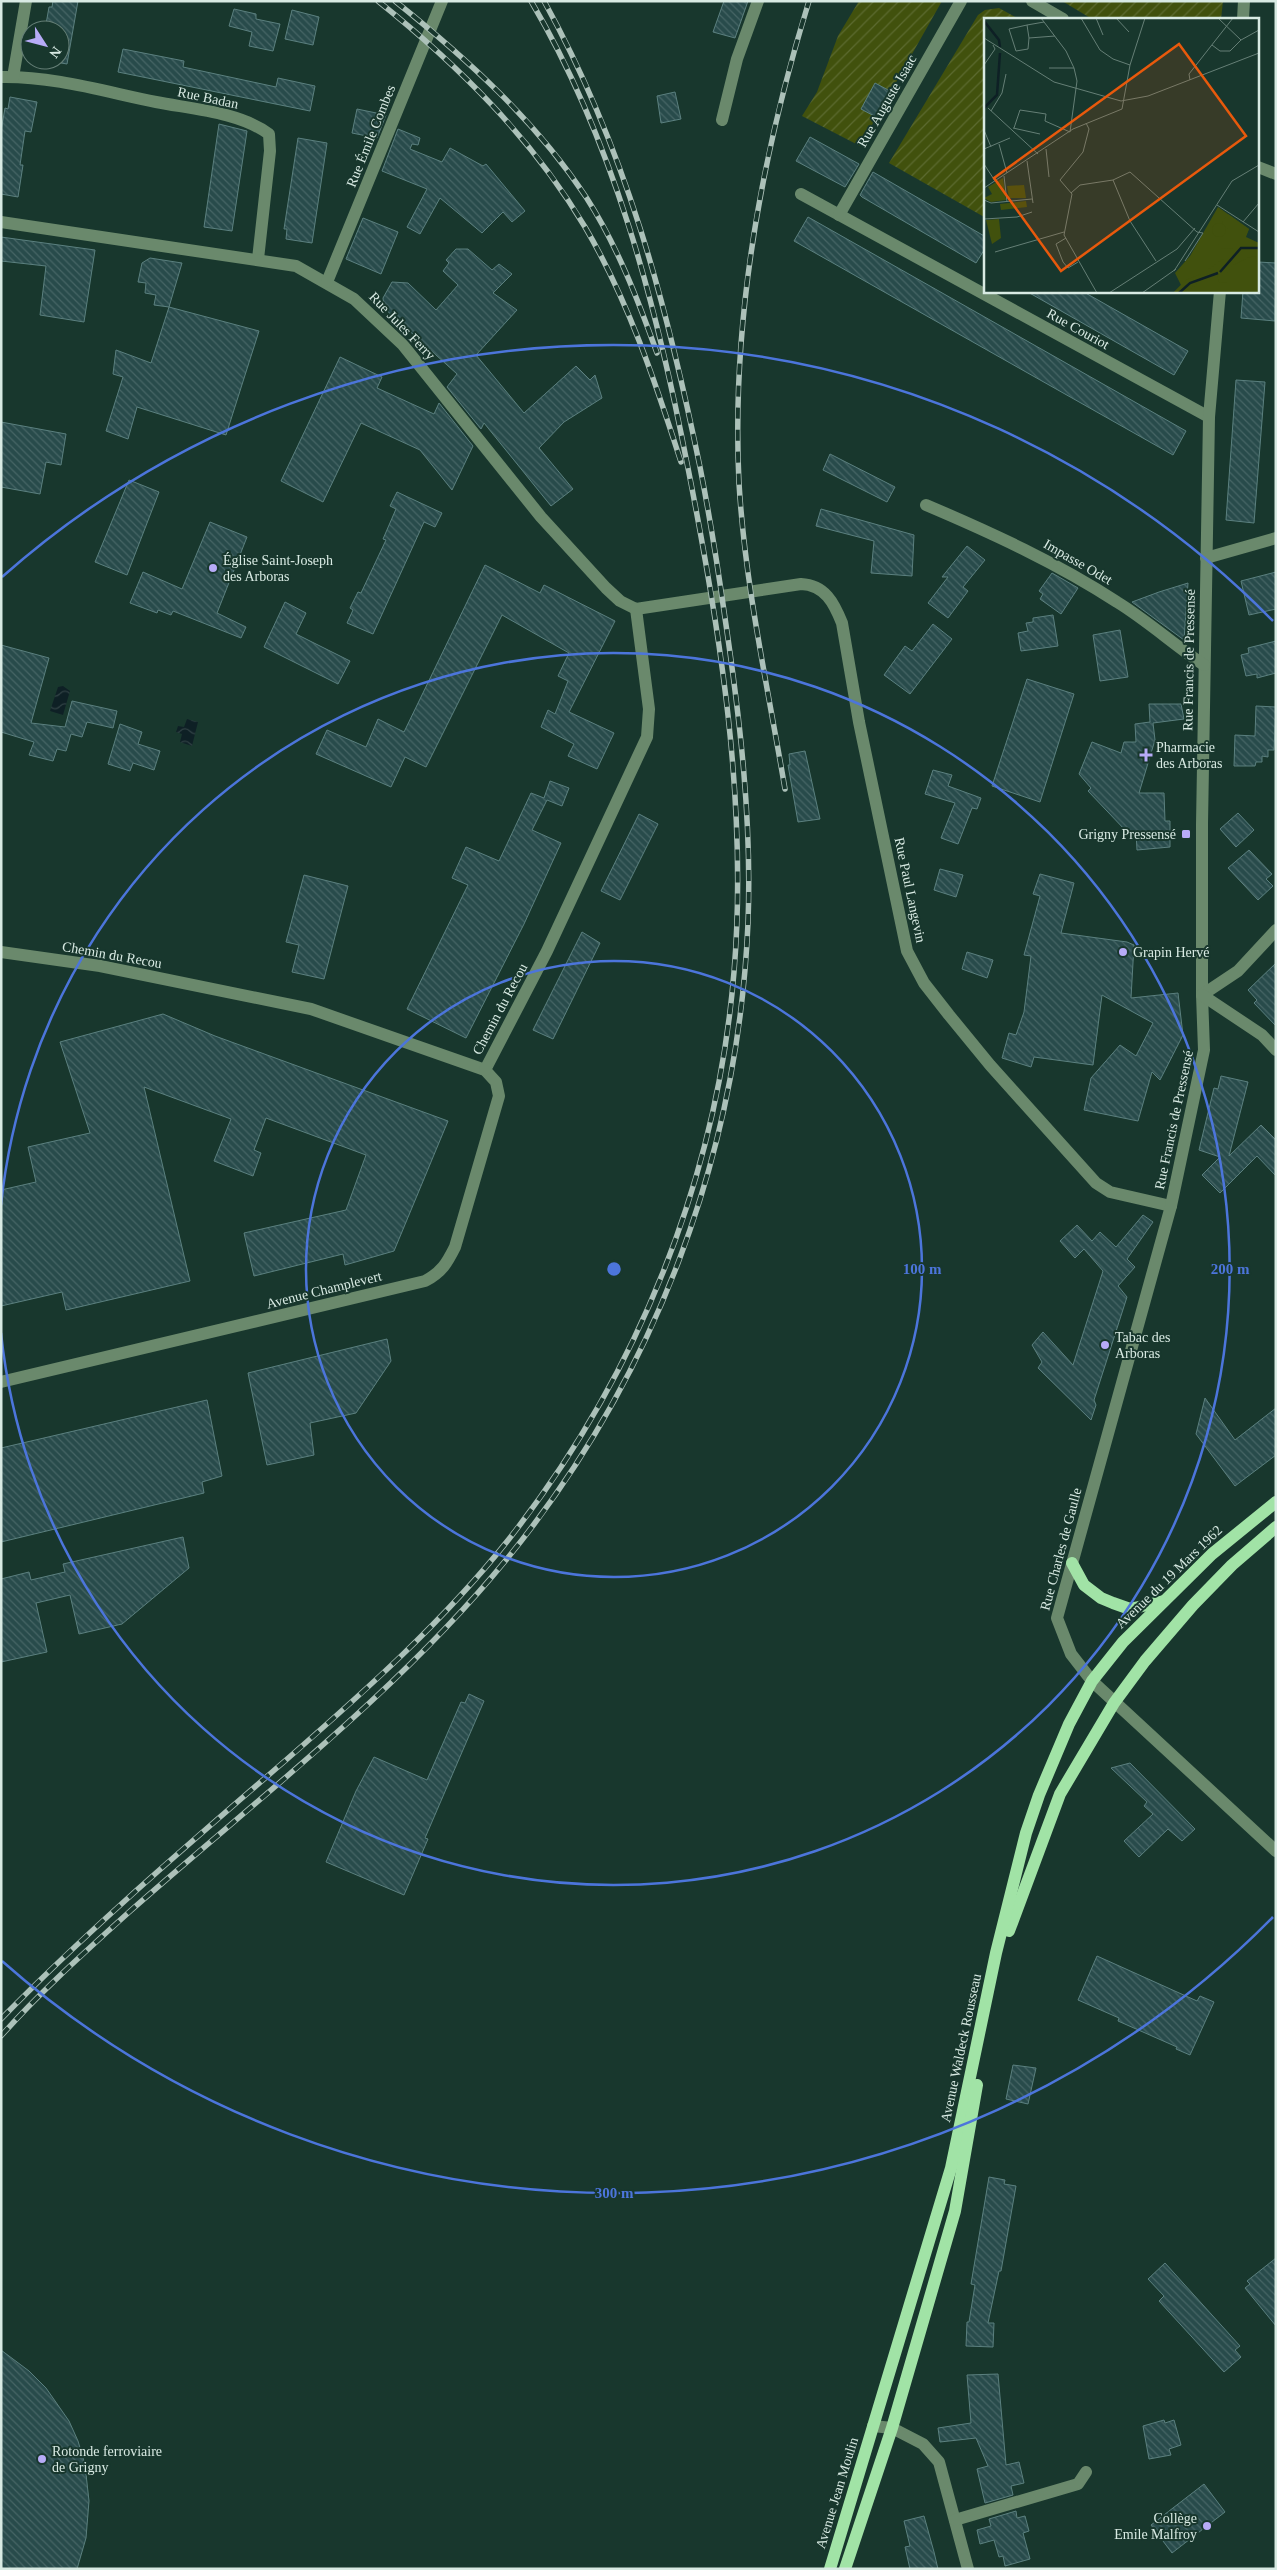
<svg xmlns="http://www.w3.org/2000/svg" width="1277" height="2570" font-family="Georgia,serif">
<style>
.garden{fill:url(#garden-furrows)}
.water{fill:url(#water-waves)}
.building{fill:url(#building-back-hatch);stroke:#5b807f}
.lines{fill:none;stroke-linecap:round;stroke-linejoin:round}
.minor{stroke:#6a896c;stroke-width:12}
.major{stroke:#a1e3a6;stroke-width:12}
.rail-casing{stroke:#acc1b9;stroke-width:5.5}
.rail{stroke:#18372d;stroke-width:4;stroke-dasharray:11;stroke-linecap:butt}
.ring{fill:none;stroke:#4c75db;stroke-width:2.5}
.poi-dot{fill:#b7abf7;stroke:#18372d;stroke-width:2}
.labels{text-anchor:middle;dominant-baseline:central;stroke-width:4;stroke-linejoin:round;paint-order:stroke}
.street-label{font-size:14px;fill:#d8eae3;stroke:#18372d}
.poi-label{font-size:14px;fill:#d8eae3;stroke:#18372d;text-anchor:start}
.inset-river{fill:none;stroke:#0e2025;stroke-width:2.5}
.inset-road{fill:none;stroke:#657f76;stroke-width:1}
.view{fill:#e8590c;fill-opacity:0.15;stroke:#e8590c;stroke-width:2.5}
.inset-edge{fill:none;stroke:#d8eae3;stroke-width:2.5}
.centre{fill:#4c75db;stroke:#18372d;stroke-width:2.5}
.ring-label{font-size:15px;text-anchor:middle;font-weight:bold;fill:#4c75db;stroke:#18372d;stroke-width:4;stroke-linejoin:round;paint-order:stroke}
</style>
<defs>
<pattern id="garden-furrows" width="10" height="10" patternUnits="userSpaceOnUse" patternTransform="scale(1.25)"><rect width="10" height="10" fill="#41510d"/><path d="M-1 1l2-2M0 10L10 0M9 11l2-2" fill="none" stroke="#5c6a30"/></pattern>
<pattern id="water-waves" width="16" height="10" patternUnits="userSpaceOnUse" patternTransform="scale(1.25)"><rect width="16" height="10" fill="#0e2025"/><path d="M0 5q4-4 8 0t8 0" fill="none" stroke="#304144"/></pattern>
<pattern id="building-back-hatch" width="6" height="6" patternUnits="userSpaceOnUse" patternTransform="scale(1.25)"><rect width="6" height="6" fill="#284b4b"/><path d="M-1 5l2 2M0 0l6 6M5-1l2 2" fill="none" stroke="#466565"/></pattern>
</defs>
<rect width="100%" height="100%" fill="#18372d"/>
<g class="garden">
<path d="M859 1H942L860 146 802 116 817 92 838 36Z"/>
<path d="M1062 1H1223L1221 19H1092Z"/>
<path d="M999 8 1019 19H986V218L889 163 978 15 985 10Z"/>
</g>
<g class="water">
<path d="M63 686 70 691 63 715 50 711 58 687Z"/>
<path d="M187 719 198 722 192 746 180 742 182 734 176 732 178 726 184 727Z"/>
</g>
<g class="building">
<path d="M53 1H78L67 64 44 60H60V30H45L49 7H52Z"/>
<path d="M724 1H748L735 38 713 32Z"/>
<path d="M234 9 256 14V19L280 24 273 51 249 46 252 32 229 26Z"/>
<path d="M292 10 319 17 313 45 285 39Z"/>
<path d="M123 49 184 61 183 67 276 87 278 78 315 86 310 111 118 72Z"/>
<path d="M875 83 890 91 876 117 861 109Z"/>
<path d="M675 92 681 119 661 123 657 96Z"/>
<path d="M10 97 37 102 31 132 25 131 20 165H23L18 197 1 194V131L5 108 8 109Z"/>
<path d="M357 109 386 115 377 138 352 133Z"/>
<path d="M219 124 247 131 232 231 204 227Z"/>
<path d="M398 129 420 138 418 145 412 144 410 149 442 162 450 148 483 166 486 164 525 211 512 222 503 212 482 233 440 198 420 234 407 227 427 189 382 171Z"/>
<path d="M810 137 859 164 845 187 796 161Z"/>
<path d="M298 138 327 143 312 243 286 239 287 229H284Z"/>
<path d="M873 172 986 237V247L976 263 862 197 860 195Z"/>
<path d="M808 217 1186 431 1173 455 794 241Z"/>
<path d="M363 218 398 232 381 274 346 259Z"/>
<path d="M1 237 95 250 84 322 40 315 46 266 1 261Z"/>
<path d="M456 249H468L492 270 499 264 512 274 493 293 517 310 476 355 524 413 576 366 590 380 595 375 602 398 564 422 539 448 573 489 551 506 484 423 481 429 447 387 457 374 384 308 383 298 392 282 408 283 436 310 458 285 443 271 449 263 446 260Z"/>
<path d="M150 258 182 263 169 307 259 331 226 435 137 407 128 439 106 431 123 377 113 374 116 350 151 363 169 307 154 305 156 295 145 293 146 283 138 282 142 263Z"/>
<path d="M1258 262 1276 263 1275 321 1241 318 1243 291H1258Z"/>
<path d="M1026 291H1082L1188 351 1174 375Z"/>
<path d="M340 357 382 377 377 388 434 414 439 403 473 446 452 490 420 450 361 423 323 502 281 481Z"/>
<path d="M1236 380 1265 382 1254 523 1226 520Z"/>
<path d="M1 422 66 434 61 465 46 462 40 494 1 487Z"/>
<path d="M830 454 895 487 887 502 823 470Z"/>
<path d="M129 480 159 492 127 575 95 562Z"/>
<path d="M397 492 442 513 435 527 424 522 373 634 347 623 353 610 350 608 358 592 361 593 386 540 383 539 396 509 390 506Z"/>
<path d="M821 509 914 535 912 576 871 573 874 541 816 526Z"/>
<path d="M210 522 247 537 217 613 246 627 241 638 173 611 171 615 158 610 157 613 130 603 143 572 182 589Z"/>
<path d="M967 546 985 560 963 587 968 591 948 618 928 603 948 577H942Z"/>
<path d="M485 565 540 593 544 585 615 621 569 712 614 733 597 769 568 756 574 744 541 727 548 710 555 714 568 681 558 676 569 653 502 615 426 767 405 757 391 787 316 754 327 730 366 747 378 719 404 732Z"/>
<path d="M1276 572V609L1249 615 1241 581Z"/>
<path d="M1052 573 1078 588 1061 614 1040 599 1043 594 1039 591Z"/>
<path d="M1188 583 1184 640 1132 602 1159 592Z"/>
<path d="M285 602 306 613 296 634 350 661 338 684 264 647Z"/>
<path d="M1053 615 1058 646 1021 651 1018 633 1028 631 1026 623 1033 622V618Z"/>
<path d="M933 624 952 639 910 694 884 675 905 646 912 651Z"/>
<path d="M1120 630 1128 677 1100 681 1093 635Z"/>
<path d="M1276 641V673L1257 678V674L1246 676 1241 655 1249 653 1248 648Z"/>
<path d="M1 645 49 658 31 723 65 727 72 701 117 711 113 728 87 722 82 737 71 734 66 751 57 749 53 761 29 755 34 742 1 732Z"/>
<path d="M1027 679 1074 694 1040 802 992 786Z"/>
<path d="M1149 704H1181L1184 719 1153 723 1155 740 1139 793H1164L1165 821H1170V847L1137 850 1136 832 1126 831 1088 791 1091 788 1079 774 1092 742 1121 753 1124 742H1136L1135 724 1150 722Z"/>
<path d="M1256 706 1276 707 1274 750H1268V757L1262 756V762H1256L1255 766H1234L1235 735 1255 736Z"/>
<path d="M120 724 142 732 138 744 160 751 154 770 133 763 130 771 108 764Z"/>
<path d="M805 751 820 819 798 822 788 765H790L789 754Z"/>
<path d="M933 770 952 775 948 786 981 798 977 809 972 808 958 844 941 838 955 803 925 794Z"/>
<path d="M550 781 569 788 562 806 547 800 532 830 561 843 524 924 466 1038 407 1009 468 885 452 878 466 847 499 861 531 793 544 798Z"/>
<path d="M1238 813 1254 830 1236 847 1220 829Z"/>
<path d="M639 814 658 824 620 900 601 891Z"/>
<path d="M1249 850 1272 874 1266 879 1273 886 1258 900 1228 868Z"/>
<path d="M940 869 963 875 956 897 934 890Z"/>
<path d="M1040 874 1074 883 1061 933 1127 942 1134 945 1131 998 1178 993 1183 1035 1160 1080 1152 1072 1138 1121 1084 1110 1091 1078 1120 1045 1136 1056 1153 1023 1102 995 1093 1065 1034 1057 1031 1067 1002 1058 1009 1033 1016 1035 1024 1012 1031 956 1024 955 1040 896 1033 894Z"/>
<path d="M304 875 348 886 324 979 292 972 299 945 286 942Z"/>
<path d="M582 932 600 943 553 1039 533 1030Z"/>
<path d="M967 952 993 960 987 978 962 969Z"/>
<path d="M1276 963V1026L1254 1003 1257 1000 1248 990Z"/>
<path d="M163 1014 215 1036 448 1121 394 1251 345 1265 343 1254 254 1276 244 1233 346 1210 366 1155 266 1118 254 1150 261 1153 253 1176 214 1161 231 1119 144 1087 190 1281 66 1310 62 1292 1 1306V1190L36 1182 28 1147 90 1133 60 1042Z"/>
<path d="M1221 1076 1248 1082 1229 1156 1261 1125 1276 1140V1176L1257 1156 1220 1193 1202 1175 1220 1157 1199 1150 1214 1088 1218 1089Z"/>
<path d="M1143 1215 1153 1222 1127 1259 1135 1267 1118 1286 1127 1297 1094 1400 1096 1405 1091 1420 1038 1368 1042 1362 1032 1345 1043 1332 1073 1365 1103 1271 1084 1249 1075 1258 1060 1241 1077 1225 1092 1241 1100 1232 1116 1247Z"/>
<path d="M387 1339 391 1361 356 1413 310 1423 314 1455 267 1465 248 1373Z"/>
<path d="M1205 1398 1235 1440 1276 1408V1455L1235 1486 1196 1434Z"/>
<path d="M207 1400 222 1476 202 1482 204 1493 1 1542V1448Z"/>
<path d="M183 1537 189 1568 122 1624 79 1634 70 1595 36 1603 47 1652 1 1662V1579L29 1572 31 1580 65 1572 63 1564Z"/>
<path d="M469 1694 484 1701 425 1838 428 1839 404 1895 326 1862 356 1791 374 1757 427 1780 461 1702 465 1703Z"/>
<path d="M1130 1763 1195 1829 1182 1841 1168 1829 1139 1857 1124 1841 1153 1814 1144 1806 1147 1802 1111 1768Z"/>
<path d="M1097 1956 1197 2001 1200 1996 1214 2002 1190 2055 1176 2049 1177 2047 1118 2021 1119 2018 1078 2000Z"/>
<path d="M1013 2065 1036 2068 1028 2104 1006 2099Z"/>
<path d="M989 2177 1005 2180 1004 2184 1016 2186 1001 2271H999L988 2323H994L993 2347 966 2346 967 2322H969L975 2285 971 2284Z"/>
<path d="M1276 2258V2326L1245 2288 1250 2284 1247 2281Z"/>
<path d="M1165 2263 1240 2346 1235 2350 1241 2357 1224 2372 1159 2301 1164 2296 1148 2279Z"/>
<path d="M1 2350 29 2371 46 2388 69 2421 78 2441 85 2465 89 2501 86 2538 77 2569H1Z"/>
<path d="M998 2374 1006 2465 1019 2462 1024 2483 1011 2486 1013 2495 985 2503 977 2469 988 2466 976 2438 940 2442 938 2428 971 2423 967 2375Z"/>
<path d="M1164 2420 1165 2423 1174 2420 1181 2445 1169 2449 1171 2455 1149 2459 1143 2426Z"/>
<path d="M1204 2484 1225 2512 1172 2553 1151 2525Z"/>
<path d="M1016 2511 1017 2518 1025 2516 1029 2531 1023 2533 1030 2559 1005 2566 1003 2556 999 2557 994 2540 980 2544 977 2530 991 2526 989 2519Z"/>
<path d="M924 2516 934 2552 938 2569H910L905 2547 910 2546 904 2521Z"/>
</g>
<g class="lines">
<g class="minor">
<path d="M1032 1 1063 19"/>
<path d="M1243 19 1244 1"/>
<path d="M1 77C53 76 106 92 156 102 192 109 239 112 269 134L270 151 258 259"/>
<path d="M13 77 26 1"/>
<path d="M722 120 737 59 758 1"/>
<path d="M1258 167 1276 174"/>
<path d="M801 194 1209 417"/>
<path d="M839 215 961 1"/>
<path d="M1 222 296 266 354 299 403 345 541 517 606 588 620 601 636 609 801 584C825 585 834 603 842 623L859 722 907 951 924 983 949 1015 990 1065 1096 1183 1110 1192 1171 1206"/>
<path d="M327 282 442 1"/>
<path d="M1220 291 1209 417 1208 475 1202 824V995L1204 1050 1171 1206 1057 1618 1071 1654 1092 1681 1276 1851"/>
<path d="M926 505C992 533 1057 563 1117 602 1148 621 1174 645 1204 665"/>
<path d="M1206 558 1276 538"/>
<path d="M1 952 100 966 311 1009 485 1070 496 1082 499 1096 455 1247C447 1263 442 1272 425 1281L1 1382"/>
<path d="M1202 995 1238 971 1276 930"/>
<path d="M1202 995 1262 1035 1276 1050"/>
<path d="M485 1070 547 951 647 737 649 709 636 609"/>
<path d="M873 2426 892 2428 923 2444 939 2462 968 2569"/>
<path d="M955 2520 1078 2484 1086 2472"/>
</g>
<g class="major">
<path d="M1072 1563 1084 1585 1101 1598 1113 1603 1130 1609 1164 1601"/>
<path d="M1009 1931 1060 1794 1114 1703 1145 1661 1193 1605 1232 1565 1276 1527"/>
<path d="M830 2569 951 2168 996 1953 1026 1833 1039 1795 1069 1724 1092 1681 1123 1642 1212 1554 1276 1502"/>
<path d="M845 2569 892 2428 955 2211 977 2085"/>
</g>
<g class="rail-casing">
<g id="rail">
<path d="M378 1C458 65 532 138 585 227 628 300 655 381 681 462"/>
<path d="M395 1C466 58 536 121 586 197 617 245 638 300 657 353"/>
<path d="M785 789C768 688 745 586 739 483 731 320 761 157 809 1"/>
<path d="M1 2019C91 1927 189 1844 286 1760 365 1691 444 1621 509 1539 637 1376 717 1179 734 972 748 803 720 629 687 463 656 304 614 142 531 1"/>
<path d="M1 2036C40 1992 85 1952 128 1913 256 1800 398 1692 506 1560 654 1379 738 1156 748 923 752 821 740 719 725 618 718 568 710 518 700 467 666 302 626 150 544 1"/>
</g>
</g>
<use href="#rail" class="rail"/>
</g>
<g class="ring">
<circle cx="614" cy="1269" r="308"/>
<path d="M1 1205A616 616 0 1 1 1 1333"/>
<path d="M1273 1917A924 924 0 0 1 2 1961M2 577A924 924 0 0 1 1273 621"/>
</g>
<g class="poi-dot">
<circle cx="213" cy="568" r="5"/>
<path d="M1143.5 747.5h5v5h5v5h-5v5h-5v-5h-5v-5h5z"/>
<rect x="1181" y="829" width="10" height="10" rx="2.5"/>
<circle cx="1123" cy="952" r="5"/>
<circle cx="1105" cy="1345" r="5"/>
<circle cx="42" cy="2459" r="5"/>
<circle cx="1207" cy="2526" r="5"/>
</g>
<g class="labels">
<g class="street-label">
<text transform="translate(208 98) rotate(12)">Rue Badan</text>
<text transform="translate(887 101) rotate(-60)">Rue Auguste Isaac</text>
<text transform="translate(371 136) rotate(-68)">Rue Émile Combes</text>
<text transform="translate(402 326) rotate(46)">Rue Jules Ferry</text>
<text transform="translate(1078 329) rotate(29)">Rue Couriot</text>
<text transform="translate(1078 562) rotate(30)">Impasse Odet</text>
<text transform="translate(1189 660) rotate(-89)">Rue Francis de Pressensé</text>
<text transform="translate(910 890) rotate(78)">Rue Paul Langevin</text>
<text transform="translate(112 955) rotate(10)">Chemin du Recou</text>
<text transform="translate(500 1009) rotate(-62)">Chemin du Recou</text>
<text transform="translate(1174 1120) rotate(-78)">Rue Francis de Pressensé</text>
<text transform="translate(324 1290) rotate(-14)">Avenue Champlevert</text>
<text transform="translate(1061 1549) rotate(-75)">Rue Charles de Gaulle</text>
<text transform="translate(1169 1577) rotate(-44)">Avenue du 19 Mars 1962</text>
<text transform="translate(961 2048) rotate(-78)">Avenue Waldeck Rousseau</text>
<text transform="translate(837 2493) rotate(-73)">Avenue Jean Moulin</text>
</g>
<g class="poi-label">
<text x="223" y="560">Église Saint-Joseph<tspan x="223" dy="16">des Arboras</tspan></text>
<text x="1156" y="747">Pharmacie<tspan x="1156" dy="16">des Arboras</tspan></text>
<text x="1176" y="834" text-anchor="end">Grigny Pressensé</text>
<text x="1133" y="952">Grapin Hervé</text>
<text x="1115" y="1337">Tabac des<tspan x="1115" dy="16">Arboras</tspan></text>
<text x="52" y="2451">Rotonde ferroviaire<tspan x="52" dy="16">de Grigny</tspan></text>
<text x="1197" y="2518" text-anchor="end">Collège<tspan x="1197" dy="16">Emile Malfroy</tspan></text>
</g>
</g>
<g transform="translate(984 18)">
<rect width="275" height="275" fill="#18372d"/>
<path d="M234 189 265 211 261 220 275 226V275H189L197 267 191 255 206 238Z" fill="#41510d"/>
<path d="M244 196 265 211 262 219 275 225V250L271 238 263 240 248 248 243 255V265L235 264 232 252 224 256 222 253 242 239 249 230 238 231 234 226V220L244 210 238 204ZM217 256 212 267 199 275H189L202 262Z" fill="#41510d"/>
<path d="M19 160 22 182 7 184 0 180 8 176 4 169ZM40 167 42 180H25L23 168ZM42 183 43 189 17 192 16 186ZM15 201 17 220 8 226 2 202ZM228 212a7 7 0 1 1 14 0a7 7 0 1 1-14 0Z" fill="#41510d"/>
<path class="inset-river" d="M0 3 15 22 16 29M0 90 13 77 16 35M236 254 257 230H275M195 275 206 265 234 255"/>
<path class="inset-road" d="M57 0 82 33 90 50 93 63 86 114M97 0 116 32 129 41 146 47M112 0 119 17M132 0 145 14M202 0H218M235 1 257 22M43 7 60 4M0 20 70 64 137 83 164 78 275 35M45 20 44 31 32 33 25 11 43 7 45 20 71 18M228 27 236 33H246L257 22 275 12M0 47 11 31 9 27M65 50H90M206 62 205 56 249 0M4 90 54 136M7 93 18 75 22 56M102 105 105 111 99 134 76 162 88 176 80 217 113 275M29 110 56 116M30 110 36 92 62 96 61 103 86 114M0 112 7 129M15 126 23 155M0 131 26 120M62 131 65 159M43 143 49 185M0 146 11 163M20 158 23 184M129 162 146 203 172 243M0 170 89 111 138 91 146 47 161 0M87 175 96 167 129 162 146 154 213 214 219 215M0 182 7 185 48 181M233 187 275 214M0 201 33 199 48 194M259 204 275 185M82 220 72 226 79 244 84 250 94 244M11 234 80 214M201 243 219 215M190 253 248 163 275 147M125 275 193 231 211 210M158 275 192 251"/>
<path class="view" d="M195 26 262 118 77 253 10 160Z"/>
<rect width="275" height="275" class="inset-edge"/>
</g>
<circle cx="614" cy="1269" r="8" class="centre"/>
<g class="ring-label">
<text x="922" y="1274">100 m</text>
<text x="1230" y="1274">200 m</text>
<text x="614" y="2198">300 m</text>
</g>
<rect width="1277" height="2570" fill="none" stroke="#d8eae3" stroke-width="5"/>
<g transform="translate(45 45) rotate(126)"><circle r="24" fill="#18372d" stroke="#657f76"/>
<path d="M0-4L9 19L0 12L-9 19Z" fill="#b7abf7"/>
<text y="-8" font-size="14" font-weight="bold" text-anchor="middle" fill="#d8eae3">N</text>
</g>
</svg>
